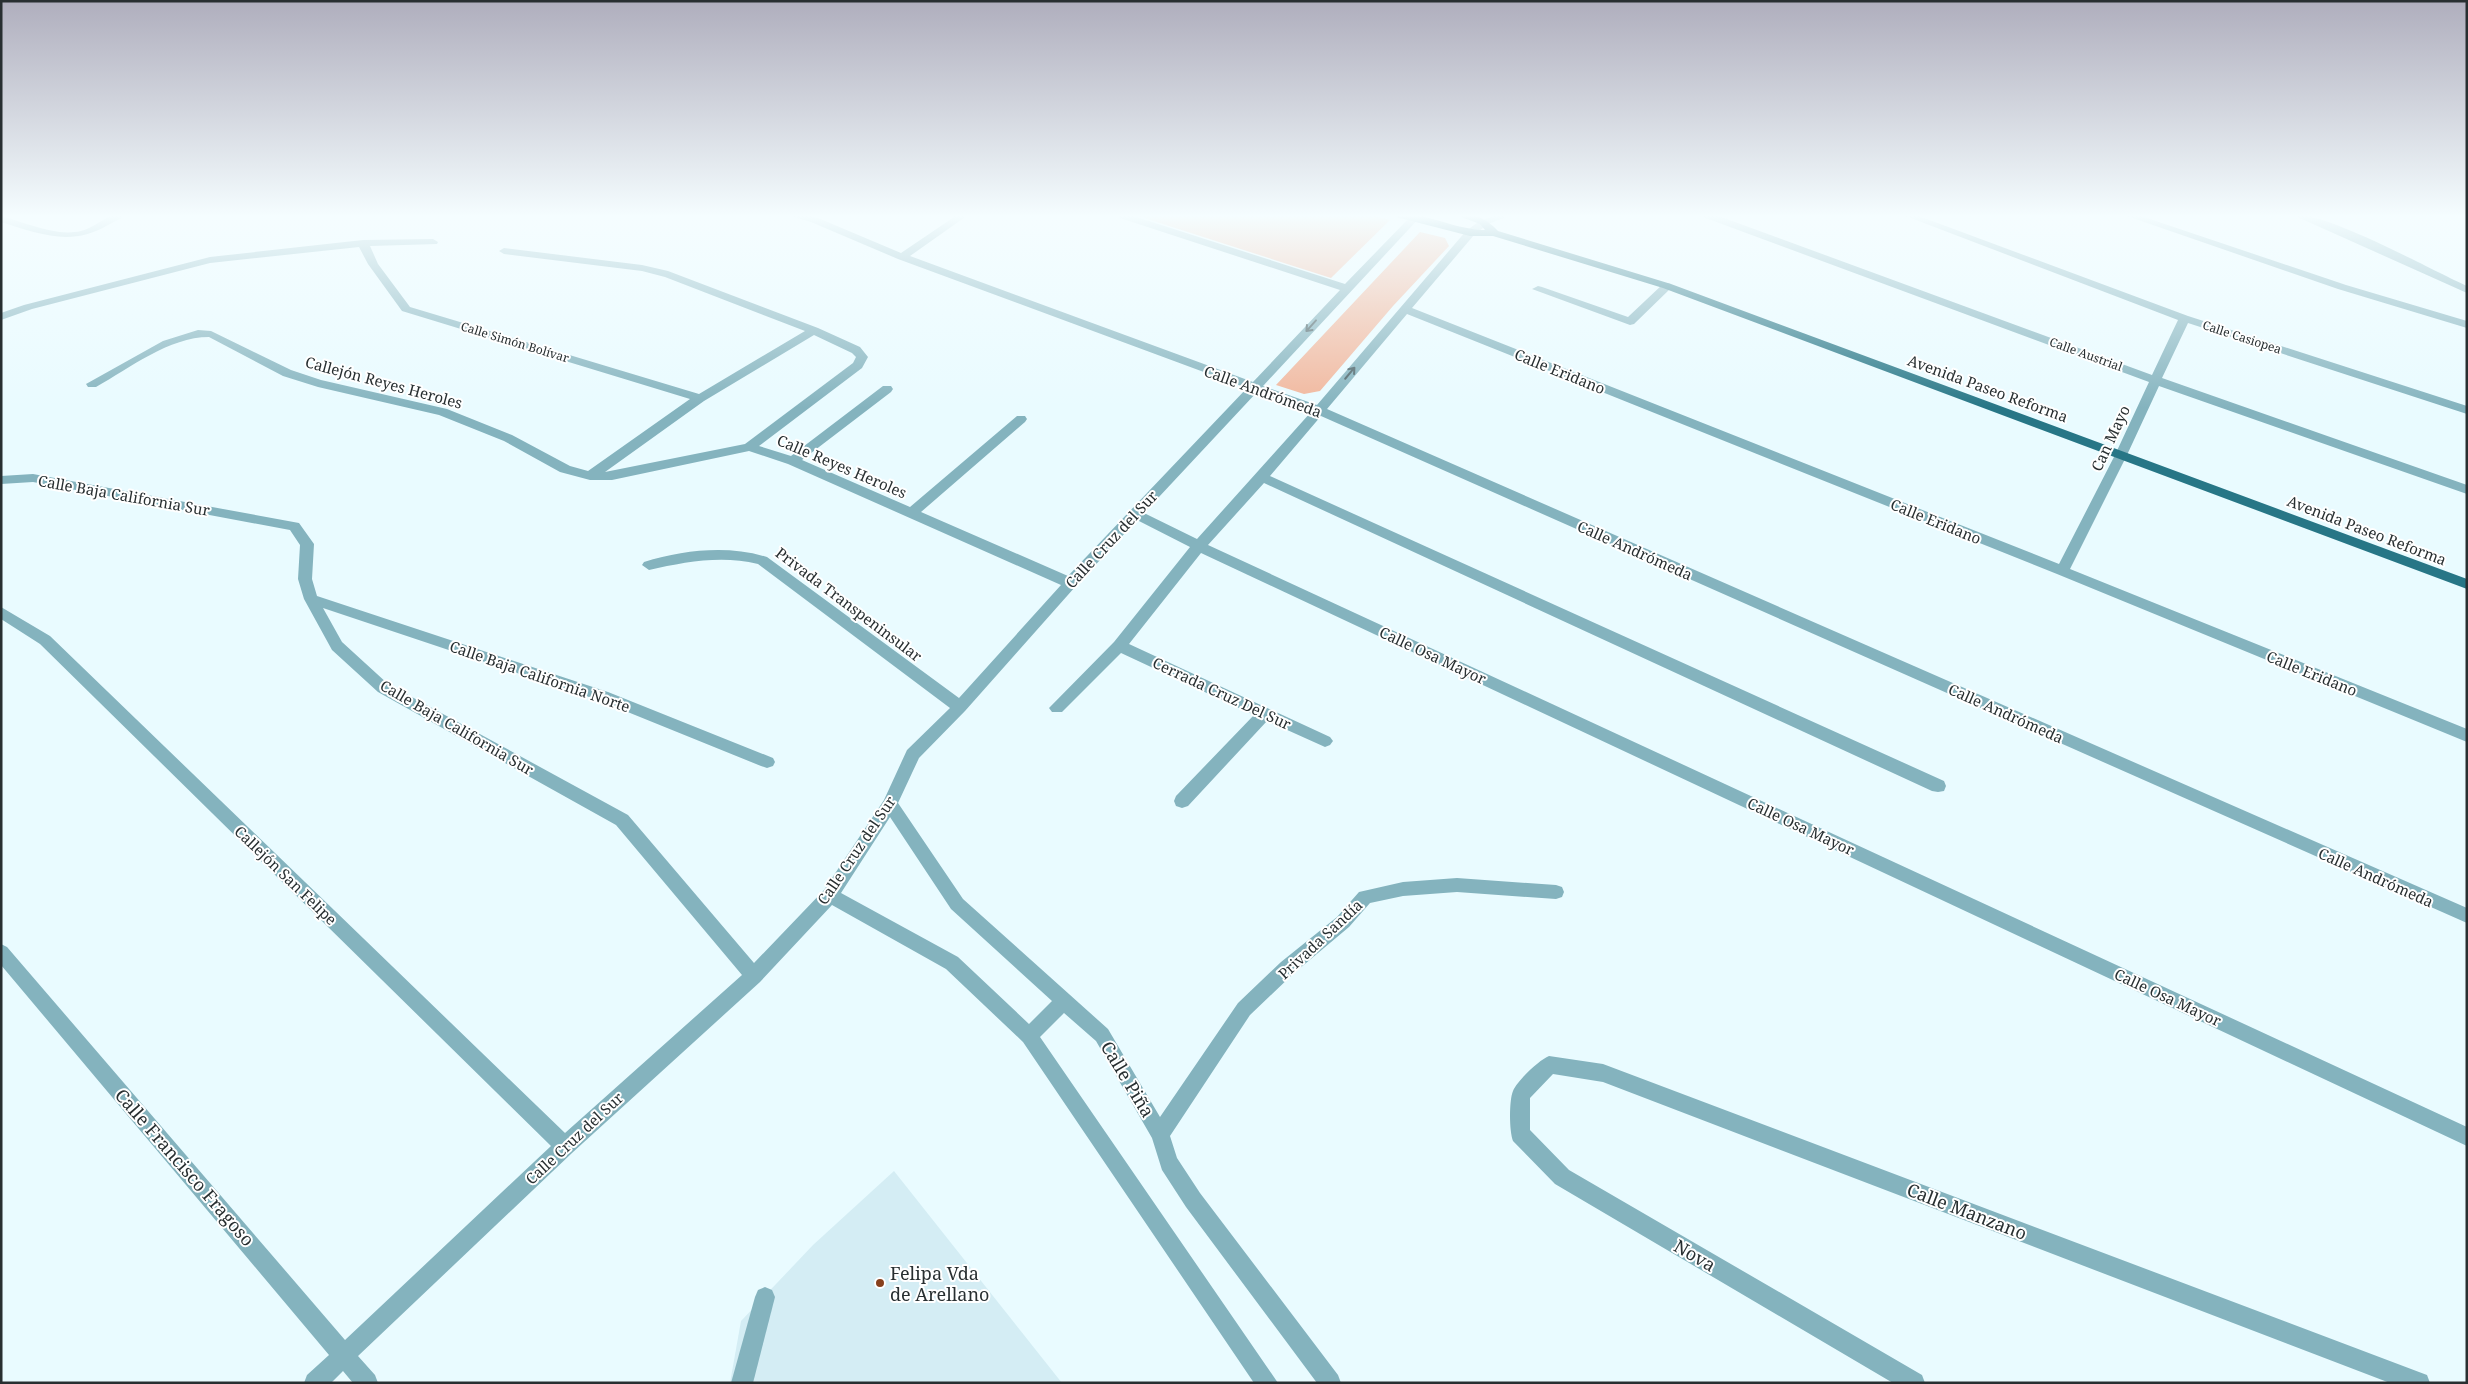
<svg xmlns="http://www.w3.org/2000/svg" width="2468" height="1384" font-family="'Noto Serif',serif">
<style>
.built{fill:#d4edf4}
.green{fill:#f1b79d}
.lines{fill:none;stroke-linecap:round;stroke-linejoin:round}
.minor{fill:#84b3be;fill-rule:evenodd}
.major{fill:#277686;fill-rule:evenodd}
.oneway{stroke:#4d6469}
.poi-dot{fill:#87401c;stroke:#fff;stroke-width:2}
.labels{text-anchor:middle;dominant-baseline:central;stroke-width:4;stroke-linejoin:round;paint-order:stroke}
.far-street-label{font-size:12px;fill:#282f31;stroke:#fff}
.street-label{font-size:15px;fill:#282f31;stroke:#fff}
.near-street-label{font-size:18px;fill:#282f31;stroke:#fff}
.near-poi-label{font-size:18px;fill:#282f31;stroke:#fff;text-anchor:start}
</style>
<rect width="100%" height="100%" fill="#e9fbff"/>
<path class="built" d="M894 1171 1062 1383H730L741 1321 813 1245Z"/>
<g class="green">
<path d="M1135 215H1371L1390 220 1331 278Z"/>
<path d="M1420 232 1445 238 1449 246 1393 306 1320 391 1304 394 1276 385Z"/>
</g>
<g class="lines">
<g class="minor">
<path d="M112 215H124C120 220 113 222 108 225 71 247 40 234 1 222V216C25 222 55 237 81 231 92 228 102 220 112 215Z"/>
<path d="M787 215H804L818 218 901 253 957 215H968L910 256 1253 382 1340 290 1117 217 1116 215H1130L1345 284 1412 215H1422L1263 386 1317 405 1466 231C1480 220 1490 215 1507 215L1506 217 1488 224 1474 235 1412 308 2059 564 2115 455 2149 382 1703 217 1702 215H1716L2152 375 2178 320 1903 215H1916L2188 316 2467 406V414L2188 323 2162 378 2467 485V494L2159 386 2127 455 2070 569 2467 729V742L2057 574 1407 314 1327 409 2467 908V923L1321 416 1270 476 1944 781 1946 786 1944 791 1938 792 1932 791 1264 483 1208 545 2467 1127V1146L1201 553 1129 644 1330 737 1333 741 1330 745 1325 747 1267 721 1188 806 1182 808 1176 806 1174 801 1176 796 1254 715 1121 653 1062 712H1052L1049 708 1114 642 1190 547 1137 520 1075 587 965 711 919 758 898 803 963 899 1108 1029 1160 1117 1238 1003 1281 962 1337 917 1359 892 1403 882 1457 878 1556 885 1562 887 1564 892 1562 897 1556 899 1457 892 1403 896 1370 903 1349 927 1293 974 1250 1015 1170 1136 1177 1158 1200 1193 1338 1375 1341 1383H1317L1186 1207 1162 1170 1152 1138 1096 1041 1064 1013 1040 1037 1278 1383H1254L1023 1042 946 969 832 905 760 982 572 1153 358 1356 375 1375 378 1383H353L343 1371 331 1383H304L307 1375 329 1355 1 965V944L7 947 345 1340 551 1146 40 644 1 619V607L50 636 565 1133 742 975 616 825 378 692 332 650 304 599 298 579 300 545 290 530 33 482 1 484V476L33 474 299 523 314 544 312 579 317 596 608 692 773 758 775 762 773 766 767 768 761 766 598 700 323 608 342 642 388 684 628 815 754 963 824 890 884 800 907 750 950 708 758 564C721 555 685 562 649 570L642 565 644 562C684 550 727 545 767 557L959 698 1061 585 788 464 749 451 612 480H590L560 472 504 441 439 415 318 387 283 376 209 337C169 337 130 368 96 387H88L86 384 163 341 198 330 211 331 291 370 321 380 447 409 512 435 570 466 588 471 690 399 402 311 368 264 359 247 210 263 32 309 1 320V313L24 305 210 257 363 240 433 239 438 242 437 244 370 246 378 264 410 307 699 394 805 331 665 277 642 271 504 254 499 251 504 248 642 265 668 271 818 328 860 347 868 357 862 368 759 446 791 456 883 386H891L893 389 891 392 802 460 910 507 1017 416H1025L1027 419 1025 422 921 512 1068 576 1247 388 898 259 811 222ZM814 335 852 353 856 357 853 363 745 444 605 472 704 401ZM1257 392 1311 412 1197 539 1144 513ZM890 817 951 909 1052 1001 1029 1024 958 957 841 893Z"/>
<path d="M2124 215H2138L2346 285 2467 321V328L2338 289Z"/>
<path d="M2293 215C2325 211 2431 270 2467 286V293Z"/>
<path d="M1667 283 1671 284V288L1634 324 1630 325 1532 289 1538 286 1542 287 1628 317 1663 284Z"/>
<path d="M1549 1056 1603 1064 2419 1372 2427 1375 2430 1383H2390L1603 1082 1553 1074 1530 1098V1130L1569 1170 1922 1375 1925 1383H1893L1555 1184 1513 1141C1509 1131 1509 1100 1513 1091 1517 1081 1539 1060 1549 1056Z"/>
<path d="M765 1287 772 1290 775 1297 753 1383H731L755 1297 758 1290Z"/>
</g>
<path class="major" d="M1395 215C1425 211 1455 230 1485 230L1480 224 1456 215C1473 213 1486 218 1498 231L1671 284 2467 579V589L1663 288 1493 236H1470L1396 217Z"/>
</g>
<defs><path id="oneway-shaft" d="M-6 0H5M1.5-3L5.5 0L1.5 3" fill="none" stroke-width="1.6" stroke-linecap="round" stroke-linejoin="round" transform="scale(1.25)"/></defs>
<g class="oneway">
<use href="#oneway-shaft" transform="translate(1311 326) rotate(132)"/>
<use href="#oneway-shaft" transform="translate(1350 373) rotate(-50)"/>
</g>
<linearGradient id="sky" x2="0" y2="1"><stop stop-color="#afaebd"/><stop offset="0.53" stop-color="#f5fdff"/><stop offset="1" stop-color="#f5fdff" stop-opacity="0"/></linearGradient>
<rect width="2468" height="408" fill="url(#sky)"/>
<circle class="poi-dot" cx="880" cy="1283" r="5"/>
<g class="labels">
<g class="far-street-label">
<text transform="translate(2242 337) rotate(18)">Calle Casiopea</text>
<text transform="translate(515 342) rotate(17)">Calle Simón Bolívar</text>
<text transform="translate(2086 354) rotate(20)">Calle Austrial</text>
</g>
<g class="street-label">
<text transform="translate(1560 371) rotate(22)">Calle Eridano</text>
<text transform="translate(384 382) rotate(15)">Callejón Reyes Heroles</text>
<text transform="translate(1988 388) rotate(20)">Avenida Paseo Reforma</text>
<text transform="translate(1263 391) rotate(20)">Calle Andrómeda</text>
<text transform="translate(2110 438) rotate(-65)">Can Mayo</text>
<text transform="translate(842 466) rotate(23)">Calle Reyes Heroles</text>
<text transform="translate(124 495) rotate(10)">Calle Baja California Sur</text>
<text transform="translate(1936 521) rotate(22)">Calle Eridano</text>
<text transform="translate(2367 530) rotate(21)">Avenida Paseo Reforma</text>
<text transform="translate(1111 539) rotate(-47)">Calle Cruz del Sur</text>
<text transform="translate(1635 550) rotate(24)">Calle Andrómeda</text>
<text transform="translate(849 604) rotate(37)">Privada Transpeninsular</text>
<text transform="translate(1433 655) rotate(25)">Calle Osa Mayor</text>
<text transform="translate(2312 673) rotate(22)">Calle Eridano</text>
<text transform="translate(540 676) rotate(19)">Calle Baja California Norte</text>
<text transform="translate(1222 693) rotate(25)">Cerrada Cruz Del Sur</text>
<text transform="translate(2006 713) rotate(24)">Calle Andrómeda</text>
<text transform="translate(457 727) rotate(30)">Calle Baja California Sur</text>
<text transform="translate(1801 826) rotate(25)">Calle Osa Mayor</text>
<text transform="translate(856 850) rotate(-56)">Calle Cruz del Sur</text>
<text transform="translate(286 875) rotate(44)">Callejón San Felipe</text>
<text transform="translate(2376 877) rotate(24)">Calle Andrómeda</text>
<text transform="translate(1320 939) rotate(-43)">Privada Sandía</text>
<text transform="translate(2168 997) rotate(25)">Calle Osa Mayor</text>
<text transform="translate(574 1138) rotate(-43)">Calle Cruz del Sur</text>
</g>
<g class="near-street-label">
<text transform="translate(1128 1079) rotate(59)">Calle Piña</text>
<text transform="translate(185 1167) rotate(49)">Calle Francisco Fragoso</text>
<text transform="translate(1967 1211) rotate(21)">Calle Manzano</text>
<text transform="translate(1695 1255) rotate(30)">Nova</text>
</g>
<g class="near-poi-label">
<text x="890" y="1273">Felipa Vda<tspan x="890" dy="21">de Arellano</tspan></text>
</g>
</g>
<rect width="2468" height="1384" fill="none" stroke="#282f31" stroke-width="5"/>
</svg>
